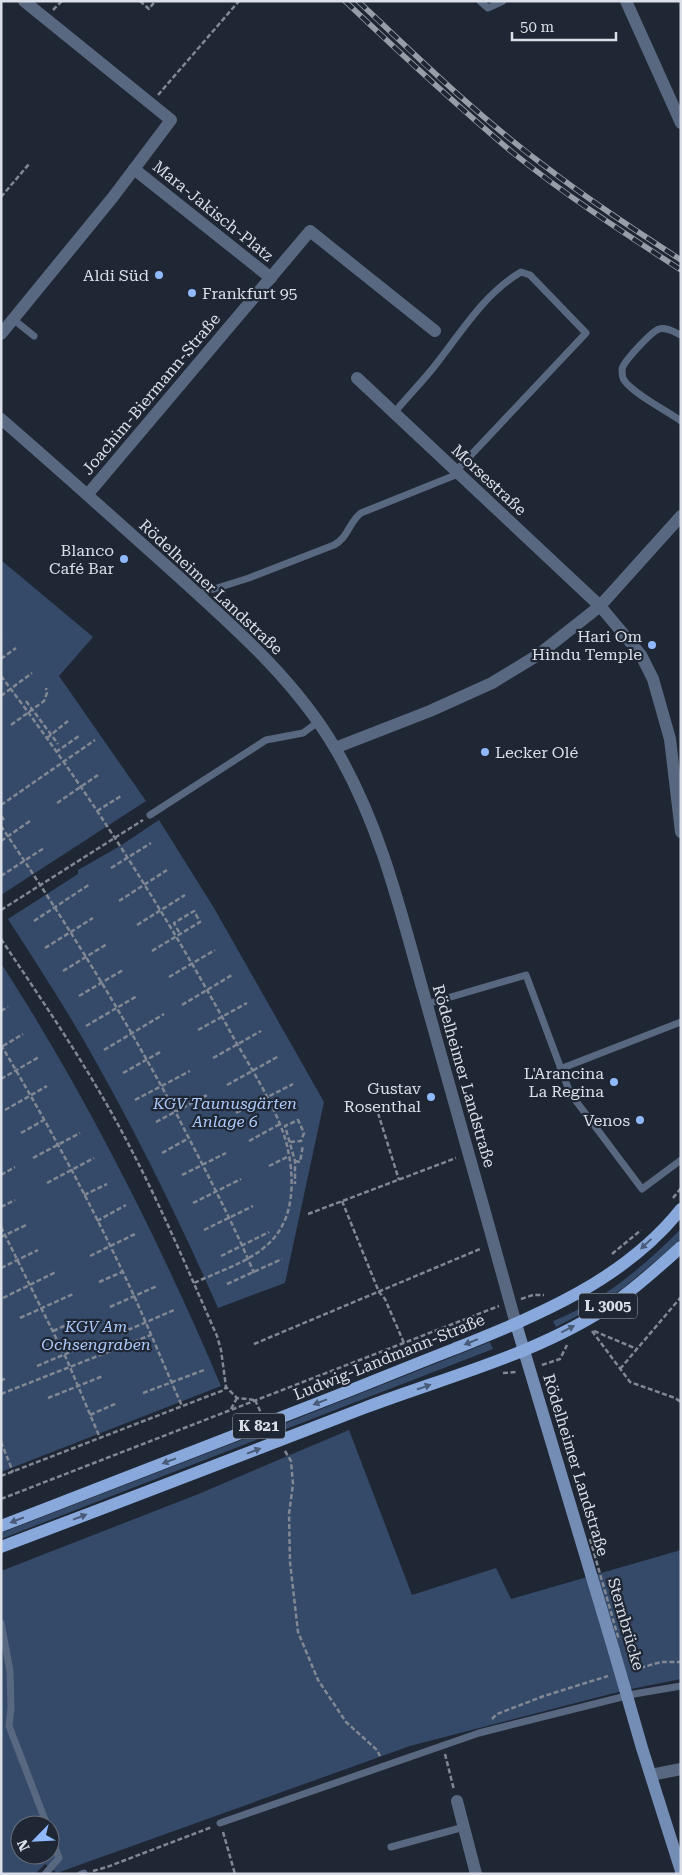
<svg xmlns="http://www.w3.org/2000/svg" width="682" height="1875" font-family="'Roboto Serif',serif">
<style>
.green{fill:#354969;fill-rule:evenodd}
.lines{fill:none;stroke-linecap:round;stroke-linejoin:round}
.path{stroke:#818893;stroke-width:2.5;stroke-dasharray:5 2.5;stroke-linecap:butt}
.lane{stroke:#596881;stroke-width:7}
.street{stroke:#596881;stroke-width:12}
.secondary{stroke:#748db5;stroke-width:12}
.primary{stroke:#89a9dd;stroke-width:12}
.rail-casing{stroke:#989ea8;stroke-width:5.5}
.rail{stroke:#1f2734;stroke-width:4;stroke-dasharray:11;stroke-linecap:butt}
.path-bridge{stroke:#818893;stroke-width:2.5;stroke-dasharray:5 2.5;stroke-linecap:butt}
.secondary-bridge{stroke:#748db5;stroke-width:12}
.oneway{fill:#495b78}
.poi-dot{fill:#8fb8fd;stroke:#1f2734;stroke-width:2}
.labels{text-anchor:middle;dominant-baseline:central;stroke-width:4.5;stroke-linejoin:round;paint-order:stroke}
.shield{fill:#1f2734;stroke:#a2a8b2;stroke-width:1}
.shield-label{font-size:15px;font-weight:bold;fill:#dadfe8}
.street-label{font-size:16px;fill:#dadfe8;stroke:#1f2734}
.poi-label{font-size:16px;fill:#dadfe8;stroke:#1f2734;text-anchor:end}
.park-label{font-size:16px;font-style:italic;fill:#accafc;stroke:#1f2734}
</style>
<rect width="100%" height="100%" fill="#1f2734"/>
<g class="green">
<path d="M1 560 93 637 59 676 146 801 1 895Z"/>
<path d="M159 820 214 908 324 1102 285 1283 218 1308C181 1224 141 1142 96 1062 69 1013 38 966 8 919L78 874V870L120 846Z"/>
<path d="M1 963C87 1097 159 1240 221 1386L1 1472Z"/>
<path d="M681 1229V1239L677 1243 622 1289 587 1311 556 1327 553 1321C602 1302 644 1266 681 1229Z"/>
<path d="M490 1342 493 1349 273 1434 271 1429Z"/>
<path d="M349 1430 412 1595 496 1568 511 1599 681 1550V1679L626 1690 410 1746 57 1873 45 1864 35 1874H1V1571L196 1495ZM20 1825H50V1855H20Z"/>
<path d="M259 1433 261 1438 1 1539V1533Z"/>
</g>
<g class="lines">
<g class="path">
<path d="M140 1 149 9 155 1"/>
<path d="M53 10 62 1"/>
<path d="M158 95 239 1"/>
<path d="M1 197 29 164"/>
<path d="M1 638V640"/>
<path d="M1 659 16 648"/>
<path d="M1 676C87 789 164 910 232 1035 250 1067 281 1114 288 1150 293 1172 294 1203 283 1224 267 1258 225 1268 194 1283"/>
<path d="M1 696 32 673"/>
<path d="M26 701 58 744"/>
<path d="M11 725 44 701 47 693 46 688"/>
<path d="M47 738 68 721"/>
<path d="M56 752 79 736"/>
<path d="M57 803 98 775"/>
<path d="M1 805 95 740"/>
<path d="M97 811 121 796"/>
<path d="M1 816 5 821"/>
<path d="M1 826C64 919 123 1014 176 1113 203 1166 231 1218 254 1273"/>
<path d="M1 841 30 821"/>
<path d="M111 868 151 843"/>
<path d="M1 876 44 848"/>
<path d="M119 901 167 870"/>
<path d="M1 910 143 820"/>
<path d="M34 921 90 884"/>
<path d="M137 925 185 895"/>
<path d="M1 939C48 1009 95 1078 133 1153 164 1213 190 1275 217 1336L221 1350 226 1387 237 1398 255 1400"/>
<path d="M45 948 93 918"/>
<path d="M152 951 200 922 194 911 174 923 180 934"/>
<path d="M63 971 107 944"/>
<path d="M169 977 215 950"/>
<path d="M79 996 123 970"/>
<path d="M182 1005 232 975"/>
<path d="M1 1011 8 1007"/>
<path d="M86 1026 137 996"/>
<path d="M198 1030 247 1003"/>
<path d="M1 1045C50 1127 95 1211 135 1298 151 1334 166 1370 182 1406"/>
<path d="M3 1046 23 1034"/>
<path d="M104 1050 164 1014"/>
<path d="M213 1058 261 1031"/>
<path d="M123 1073 162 1051"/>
<path d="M1 1079 39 1057"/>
<path d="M227 1085 279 1056"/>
<path d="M135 1100 190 1071"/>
<path d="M5 1110 47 1086"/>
<path d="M236 1113 293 1084"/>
<path d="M378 1113 399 1180"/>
<path d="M156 1122 209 1094"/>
<path d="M21 1133 44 1120"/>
<path d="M249 1141 280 1124"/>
<path d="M290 1142 301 1141 304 1133 298 1120 285 1126 295 1161V1184"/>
<path d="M162 1153 189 1138"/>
<path d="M33 1158 80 1133"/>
<path d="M295 1161 300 1162 303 1145"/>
<path d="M269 1166 289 1156"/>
<path d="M1 1175 15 1167"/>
<path d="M182 1175 226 1153"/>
<path d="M47 1183 94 1158"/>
<path d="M84 1195 107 1184"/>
<path d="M673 1198 681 1188"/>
<path d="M342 1201 379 1292 385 1299 404 1343"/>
<path d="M193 1203 241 1179"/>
<path d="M1 1207 15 1200"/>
<path d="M308 1214 456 1158"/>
<path d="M97 1221 126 1205"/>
<path d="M1 1227 67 1360 100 1438"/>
<path d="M204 1230 253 1206"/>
<path d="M1 1237 26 1225"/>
<path d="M612 1254 641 1230"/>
<path d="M90 1256 137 1233"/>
<path d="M221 1256 269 1232"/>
<path d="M1 1268 38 1250"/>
<path d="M99 1282 122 1272"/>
<path d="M227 1284 282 1259"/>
<path d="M3 1298 56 1272"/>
<path d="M521 1299 533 1295H544"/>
<path d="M110 1307 157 1286"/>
<path d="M20 1318 73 1294"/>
<path d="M53 1331 78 1320"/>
<path d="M592 1331 630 1382 675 1398 681 1402"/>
<path d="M594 1331 637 1349"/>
<path d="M121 1333 174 1310"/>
<path d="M254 1344 480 1249"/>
<path d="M542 1365 560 1359 567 1345"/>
<path d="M37 1366 89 1344"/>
<path d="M620 1369 681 1297"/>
<path d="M503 1373 517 1372"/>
<path d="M1 1380 5 1379"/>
<path d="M143 1393 204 1370"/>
<path d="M1 1394 151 1335"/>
<path d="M48 1398 103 1376"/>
<path d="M255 1400 261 1413"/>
<path d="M231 1409 237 1398"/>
<path d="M90 1415 115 1404"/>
<path d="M1 1442 13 1472"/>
<path d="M285 1451 291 1461 293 1484 289 1514 290 1562 298 1632 318 1680 346 1722 377 1750 380 1756"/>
<path d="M1 1476 224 1390 226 1387"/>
<path d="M1 1499 499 1306"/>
<path d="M633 1670 661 1662H681"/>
<path d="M492 1719 497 1714 544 1696 608 1676"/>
<path d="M445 1754 454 1790"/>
<path d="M223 1832 235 1874"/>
<path d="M93 1871 107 1867 212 1827"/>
</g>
<g class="lane">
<path d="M480 1 488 8 503 1"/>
<path d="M13 319 34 336"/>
<path d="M681 335C674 332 666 327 659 329 651 332 624 361 622 369 622 372 622 377 624 380 632 393 667 411 681 421"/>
<path d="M394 413C408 396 424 380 437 363 462 331 485 293 521 272L530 275 586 333 455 472"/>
<path d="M198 594 249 578 334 545C348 538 349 522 361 513L458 474"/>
<path d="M150 815 266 740 303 733 318 722"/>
<path d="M427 1004 526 975 570 1093 642 1189 681 1160"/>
<path d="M560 1069 681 1022"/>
<path d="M1 1623 10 1671 11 1708 9 1726 47 1825"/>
<path d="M220 1823 479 1733 634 1694 681 1686"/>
<path d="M391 1847 464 1827"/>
<path d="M45 1874 59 1858 50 1834"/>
<path d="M81 1874 84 1873"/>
</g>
<g class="street">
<path d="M626 1 681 123"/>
<path d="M134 169 271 278"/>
<path d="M1 334 113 197 171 120 24 1"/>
<path d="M357 378 600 606 641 655 653 679 670 739 681 832"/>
<path d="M1 419C61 471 120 524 179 577 236 629 295 680 335 748 379 822 400 908 423 991 455 1102 485 1213 516 1324"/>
<path d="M88 494 310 231 435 331"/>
<path d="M335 748 430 711 492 683 538 655 600 606 681 516"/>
<path d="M651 1775 681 1769"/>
<path d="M457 1801 476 1874"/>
</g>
<g class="secondary">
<path d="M516 1324 614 1651"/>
<path d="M625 1689 642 1748 681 1871"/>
</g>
<g class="primary">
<path d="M1 1526C109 1484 216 1443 323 1401 367 1384 410 1366 454 1349 536 1316 624 1281 681 1209"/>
<path d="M1 1547C122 1501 244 1455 364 1408 448 1376 539 1354 614 1303 638 1286 659 1267 681 1247"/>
</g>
<g class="rail-casing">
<g id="rail">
<path d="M345 1C400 53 455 104 512 152 565 195 624 233 681 270"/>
<path d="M358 1C419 59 479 117 546 167 589 200 635 230 681 260"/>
</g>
</g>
<use href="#rail" class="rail"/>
<path class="path-bridge" d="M590 1539 619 1640"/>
<path class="secondary-bridge" d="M614 1651 625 1689"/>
</g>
<defs><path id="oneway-solid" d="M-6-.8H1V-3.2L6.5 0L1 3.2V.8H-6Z" transform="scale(1.25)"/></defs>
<g class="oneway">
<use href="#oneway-solid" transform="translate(646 1244) rotate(137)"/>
<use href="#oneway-solid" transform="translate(568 1329) rotate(-27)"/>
<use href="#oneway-solid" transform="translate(471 1342) rotate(158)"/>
<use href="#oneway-solid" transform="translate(424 1387) rotate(-19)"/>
<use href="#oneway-solid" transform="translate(320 1402) rotate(159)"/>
<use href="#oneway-solid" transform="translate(254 1451) rotate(-21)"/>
<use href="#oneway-solid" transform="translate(169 1461) rotate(159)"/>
<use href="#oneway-solid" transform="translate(80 1517) rotate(-21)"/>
<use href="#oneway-solid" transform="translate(17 1520) rotate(159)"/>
</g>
<g class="poi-dot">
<circle cx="159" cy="275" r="5"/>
<circle cx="192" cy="293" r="5"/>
<circle cx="124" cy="559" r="5"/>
<circle cx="652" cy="645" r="5"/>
<circle cx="485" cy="752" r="5"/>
<circle cx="614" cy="1082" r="5"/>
<circle cx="431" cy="1097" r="5"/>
<circle cx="640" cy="1120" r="5"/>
</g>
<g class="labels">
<g class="shield">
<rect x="579" y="1293.5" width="58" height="25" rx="4"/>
<rect x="233" y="1413.5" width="52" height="25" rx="4"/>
</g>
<g class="shield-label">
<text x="608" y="1306">L 3005</text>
<text x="259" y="1426">K 821</text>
</g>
<g class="street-label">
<text transform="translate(213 211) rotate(39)">Mara-Jakisch-Platz</text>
<text transform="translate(151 394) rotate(-50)">Joachim-Biermann-Straße</text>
<text transform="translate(489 480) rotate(43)">Morsestraße</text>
<text transform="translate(211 587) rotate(43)">Rödelheimer Landstraße</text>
<text transform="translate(464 1076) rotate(74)">Rödelheimer Landstraße</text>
<text transform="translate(389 1357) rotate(-22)">Ludwig-Landmann-Straße</text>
<text transform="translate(576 1465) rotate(73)">Rödelheimer Landstraße</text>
<text transform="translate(626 1624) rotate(74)">Sternbrücke</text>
</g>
<g class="poi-label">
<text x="149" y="275">Aldi Süd</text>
<text x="202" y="293" text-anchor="start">Frankfurt 95</text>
<text x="114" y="550">Blanco<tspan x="114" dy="18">Café Bar</tspan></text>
<text x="642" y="636">Hari Om<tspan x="642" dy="18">Hindu Temple</tspan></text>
<text x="495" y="752" text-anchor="start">Lecker Olé</text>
<text x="604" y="1073">L'Arancina<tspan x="604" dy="18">La Regina</tspan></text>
<text x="421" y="1088">Gustav<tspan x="421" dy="18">Rosenthal</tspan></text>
<text x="630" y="1120">Venos</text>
</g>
<g class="park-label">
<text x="225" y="1103">KGV Taunusgärten<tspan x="225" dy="18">Anlage 6</tspan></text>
<text x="96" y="1326">KGV Am<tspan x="96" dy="18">Ochsengraben</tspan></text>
</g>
</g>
<rect width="682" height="1875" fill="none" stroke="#dadfe8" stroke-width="5"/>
<g transform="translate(35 1840) rotate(246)"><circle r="24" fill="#1f2734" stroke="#6a717c"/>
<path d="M0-4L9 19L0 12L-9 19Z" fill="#8fb8fd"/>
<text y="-8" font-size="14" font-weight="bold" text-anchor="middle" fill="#dadfe8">N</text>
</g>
<path d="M512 32v8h104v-8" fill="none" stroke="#dadfe8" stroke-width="2.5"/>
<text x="520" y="32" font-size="15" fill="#dadfe8" stroke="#1f2734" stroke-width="4" paint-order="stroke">50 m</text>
</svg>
